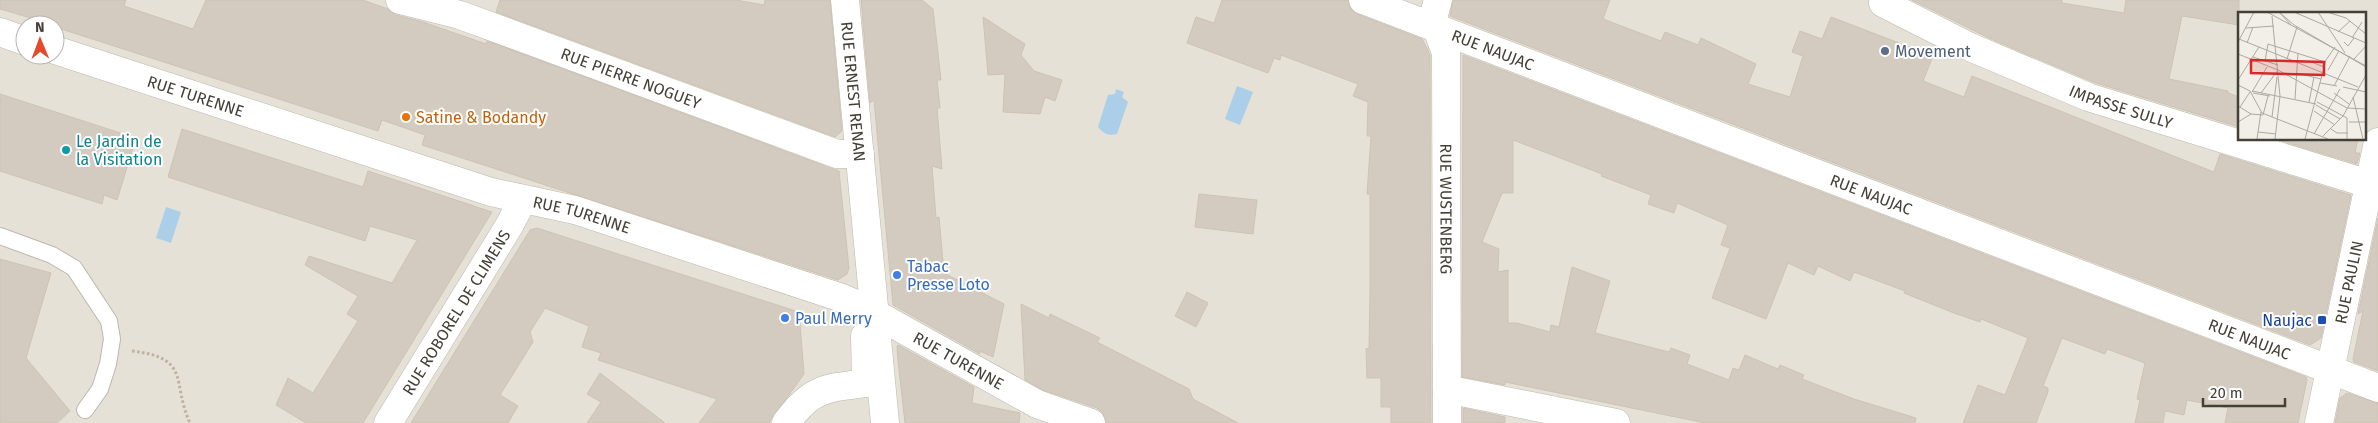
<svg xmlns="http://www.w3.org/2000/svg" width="2378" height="423" font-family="'Fira Sans',sans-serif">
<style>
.residential{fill:#e6e1d7;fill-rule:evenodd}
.water{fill:#abcfe9}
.building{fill:#d3cbbf;stroke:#cdc3b3}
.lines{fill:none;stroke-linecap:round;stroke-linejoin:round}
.service-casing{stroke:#bdb7ac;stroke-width:18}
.minor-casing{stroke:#bdb7ac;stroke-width:29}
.tertiary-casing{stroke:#bdb7ac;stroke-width:29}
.path{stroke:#bdb29e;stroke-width:3;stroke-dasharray:2.5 2.5;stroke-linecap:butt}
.service{stroke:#fff;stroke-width:16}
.minor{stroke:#fff;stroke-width:28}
.tertiary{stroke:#fff;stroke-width:28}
.service-dot{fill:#5c6f8a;stroke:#fff;stroke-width:2}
.food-dot{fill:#e8710a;stroke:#fff;stroke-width:2}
.culture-dot{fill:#0f9aa8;stroke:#fff;stroke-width:2}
.shop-dot{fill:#3f7fe0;stroke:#fff;stroke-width:2}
.transit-dot{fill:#1a4fb4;stroke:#fff;stroke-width:2}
.labels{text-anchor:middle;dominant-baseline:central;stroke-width:4;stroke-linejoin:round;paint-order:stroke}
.street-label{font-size:16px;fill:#454037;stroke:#fff}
.service-label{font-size:16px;fill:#4e5e75;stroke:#fff;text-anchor:start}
.food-label{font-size:16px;fill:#c56008;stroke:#fff;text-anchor:start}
.culture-label{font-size:16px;fill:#0d838f;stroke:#fff;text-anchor:start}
.shop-label{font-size:16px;fill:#366cbe;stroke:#fff;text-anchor:start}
.transit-label{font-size:16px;fill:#164399;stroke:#fff;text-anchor:end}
.inset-road{fill:none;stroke:#ada9a1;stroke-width:1}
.view{fill:#d62828;fill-opacity:0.15;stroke:#d62828;stroke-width:2.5}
.inset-edge{fill:none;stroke:#454037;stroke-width:2.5}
</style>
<rect width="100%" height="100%" fill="#f2efe8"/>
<path class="residential" d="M0 0H2378V423H0ZM2239 14H2364V139H2239ZM25 25H55V55H25Z"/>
<g class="water">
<path d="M1237 86 1253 92 1240 125 1225 119Z"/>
<path d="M1116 89 1124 92 1122 97 1128 102 1117 134C1108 136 1104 134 1098 127L1108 95 1115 94Z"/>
<path d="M166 207 181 212 171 243 156 238Z"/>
</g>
<g class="building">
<path d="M0 0H126L124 6 193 29 206 0H363L388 9 396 15 423 22 486 44 487 41 839 171 849 268 847 274 838 280 422 145 425 135 382 120 378 131 55 27V25L0 9Z"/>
<path d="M500 0H736L764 5 765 0H830L842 131 835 137 496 12Z"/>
<path d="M861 0H922L933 9 941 80H937L940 108H937L942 169 932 166 936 218 939 217 944 273 1004 304 993 357 980 351V354L893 305 874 100 870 103Z"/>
<path d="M1222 0H1348L1351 9 1357 14 1422 39 1428 50 1430 56 1431 423H1391V407H1381V378H1367L1366 349 1369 348 1370 290V194H1367L1371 136H1367L1368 102 1353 96 1358 84 1281 55 1280 60 1274 58 1268 73 1187 43 1196 17 1214 23Z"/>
<path d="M1453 0H1610L1603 19 1661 41 1665 32 1698 45 1701 38 1756 64 1748 84 1790 97 1803 56 1792 52 1800 31 1822 39 1831 17 1933 56 1923 81 1964 97 1972 76 2214 172 2220 154 2351 195 2321 338 2310 345 1450 16Z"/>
<path d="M1912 0H2062V3L2124 13 2126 0H2239V25L2182 16 2169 79 2228 91V93L2239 97V127L2093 82 1991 39Z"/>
<path d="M983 17 1025 44 1021 55 1034 71 1062 80 1055 101 1045 97 1040 114 1003 112 1005 74 988 75Z"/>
<path d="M1463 55 2306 377 2307 380 2298 423H2225L2228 408 2187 400 2184 415 2165 411 2163 423H2135L2140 400 2137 399 2145 363 2107 349 2105 354 2062 338 2043 386 2048 388V392L2036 423H1963L1978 385 2005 395 2028 338 1981 319 1980 322 1954 313 1904 293 1905 291 1854 272 1850 281 1818 266 1814 275 1788 263 1766 319 1712 298 1730 248 1721 245 1728 225 1677 203 1674 213 1648 204 1651 195 1601 176 1602 174 1513 140V193H1502L1482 242 1499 249 1498 272 1508 270V323H1517L1550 332 1551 325 1559 327 1572 267 1610 281 1595 333 1669 352 1671 348 1690 355 1687 364 1729 380 1733 368 1739 370 1745 355 1778 369 1780 365 1804 375 1802 379 1854 399 1916 418 1915 423H1705L1505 382V385L1462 377Z"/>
<path d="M0 94 136 138 117 200 104 195 102 204 0 171Z"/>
<path d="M182 129 363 187 368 171 492 212 363 423H306L276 405 288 378 313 393 358 321 347 314 358 296 305 265 309 256 392 283 417 240 370 226 365 241 168 177Z"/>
<path d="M2276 139H2358L2355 153H2360L2357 164Z"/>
<path d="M1199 194 1257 200 1253 234 1195 227Z"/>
<path d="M2378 218V371L2354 362 2353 359 2363 311 2358 314Z"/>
<path d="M537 228 799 312 804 374 769 423H699L717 399 598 360 601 353 582 347 589 326 545 308 530 332 533 342 500 395 518 406 508 423H411L530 230Z"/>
<path d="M0 259 51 273 26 358 70 411 57 423H0Z"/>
<path d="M1187 292 1208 303 1196 327 1175 316Z"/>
<path d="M1021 304 1049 318 1050 314 1100 338 1097 342 1189 389 1193 399 1238 423H1106L1103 413 1097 408 1043 390 1025 380Z"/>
<path d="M898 345 974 387 972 403 1020 413 1019 423H905L898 361 897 346Z"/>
<path d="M600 373 665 423H587L601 402 587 394Z"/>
<path d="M2347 393 2378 403V423H2335L2340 398Z"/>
<path d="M1463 408 1505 417V423H1463Z"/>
</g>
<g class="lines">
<g class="service-casing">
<path id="service" d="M0 236 52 255 74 268 109 321 112 339 108 364 100 389 85 410"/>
</g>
<g class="minor-casing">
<g id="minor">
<path id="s1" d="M400 0 460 15 837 154H860"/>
<path id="s2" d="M1363 0 2378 388"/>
<path id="s3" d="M1438 0 1433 18 1446 53 1447 423"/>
<path id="s4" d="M1883 3 1970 47 2088 97 2369 184"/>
<path d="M1447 392H1461L1616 423"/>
<path id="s5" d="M388 423 509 226 517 211 519 198"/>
<path d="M786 423C811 388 826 388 866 383L865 336"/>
</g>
</g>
<g class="tertiary-casing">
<g id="tertiary">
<path id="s6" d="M845 0 885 423"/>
<path d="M0 32 25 41"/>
<path id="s7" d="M55 50 491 192 575 210 842 298 863 307 1037 404 1091 423"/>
<path id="s8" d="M2319 423 2378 142"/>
</g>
</g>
<path class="path" d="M132 351C192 358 171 382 190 423"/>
<use href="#service" class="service"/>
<use href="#minor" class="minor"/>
<use href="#tertiary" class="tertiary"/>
</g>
<circle class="service-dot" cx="1885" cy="51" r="5"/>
<circle class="food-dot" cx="406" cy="117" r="5"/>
<circle class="culture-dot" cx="66" cy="150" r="5"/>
<g class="shop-dot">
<circle cx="897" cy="275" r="5"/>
<circle cx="785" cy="318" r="5"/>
</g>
<rect class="transit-dot" x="2317" y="315" width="10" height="10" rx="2.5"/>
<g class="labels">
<g class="street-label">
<text stroke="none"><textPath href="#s2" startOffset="139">RUE NAUJAC</textPath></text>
<text stroke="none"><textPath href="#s1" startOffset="244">RUE PIERRE NOGUEY</textPath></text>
<text stroke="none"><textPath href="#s6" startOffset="92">RUE ERNEST RENAN</textPath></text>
<text stroke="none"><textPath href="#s7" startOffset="148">RUE TURENNE</textPath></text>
<text stroke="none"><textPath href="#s4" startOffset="260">IMPASSE SULLY</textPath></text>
<text stroke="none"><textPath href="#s2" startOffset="544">RUE NAUJAC</textPath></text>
<text stroke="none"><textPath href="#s3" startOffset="212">RUE WUSTENBERG</textPath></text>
<text stroke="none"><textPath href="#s7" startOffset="552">RUE TURENNE</textPath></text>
<text stroke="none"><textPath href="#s8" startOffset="144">RUE PAULIN</textPath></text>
<text stroke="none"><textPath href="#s5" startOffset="130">RUE ROBOREL DE CLIMENS</textPath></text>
<text stroke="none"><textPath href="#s2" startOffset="949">RUE NAUJAC</textPath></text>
<text stroke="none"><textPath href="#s7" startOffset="958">RUE TURENNE</textPath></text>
</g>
<g class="service-label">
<text x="1895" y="51">Movement</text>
</g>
<g class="food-label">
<text x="416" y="117">Satine &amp; Bodandy</text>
</g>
<g class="culture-label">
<text x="76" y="141">Le Jardin de<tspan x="76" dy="18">la Visitation</tspan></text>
</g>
<g class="shop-label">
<text x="907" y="266">Tabac<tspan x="907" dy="18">Presse Loto</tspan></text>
<text x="795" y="318">Paul Merry</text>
</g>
<g class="transit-label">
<text x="2312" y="320">Naujac</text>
</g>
</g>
<g transform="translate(2238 12)">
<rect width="128" height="128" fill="#f2efe8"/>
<path class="inset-road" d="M29 0 128 54M41 0 53 13M41 0 56 13 128 55M56 0 128 31M80 0 107 41M89 0 108 6 128 22M34 4 42 84 37 127M8 16 36 14M100 20 112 9M114 26 124 10M1 27 120 75M0 30 16 0M106 30 110 34 116 26M9 31 15 15M0 42 40 58 109 96 128 97M15 45 40 53M49 47 59 15M116 47 128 34M27 49 30 32 87 50M71 49 86 55M90 58 101 39M58 61 83 67M0 68 21 35M82 71 99 74M0 73 12 79 24 101 90 127M96 74 112 44M105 75 128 80M14 79 78 92M14 80 29 55M15 81 32 84M23 81 40 58M96 81 111 92M115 85 125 127M57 87 60 41M71 90 76 65M79 90 109 106V127M78 93 102 107M0 94 13 102 25 103 30 84M2 95 12 80M76 99 97 113M34 105 39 65M0 110 13 102M111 110H128M93 117 99 121H110M20 120 38 122M76 122 102 77M85 124 105 104 128 63M19 127 23 100M67 127 88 48 97 35"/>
<path class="view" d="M13 48 86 50V63L13 61Z"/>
<rect width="128" height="128" class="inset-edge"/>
</g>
<g transform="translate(40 40) rotate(359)"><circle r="24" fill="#ffffff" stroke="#b5b3af"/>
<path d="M0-4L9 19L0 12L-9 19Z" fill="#e34a2e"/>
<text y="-8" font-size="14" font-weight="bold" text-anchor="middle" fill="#454037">N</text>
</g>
<path d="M2203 398v8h82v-8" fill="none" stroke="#454037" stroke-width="2.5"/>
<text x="2210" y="398" font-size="15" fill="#454037" stroke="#ffffff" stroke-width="4" paint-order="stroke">20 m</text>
</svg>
